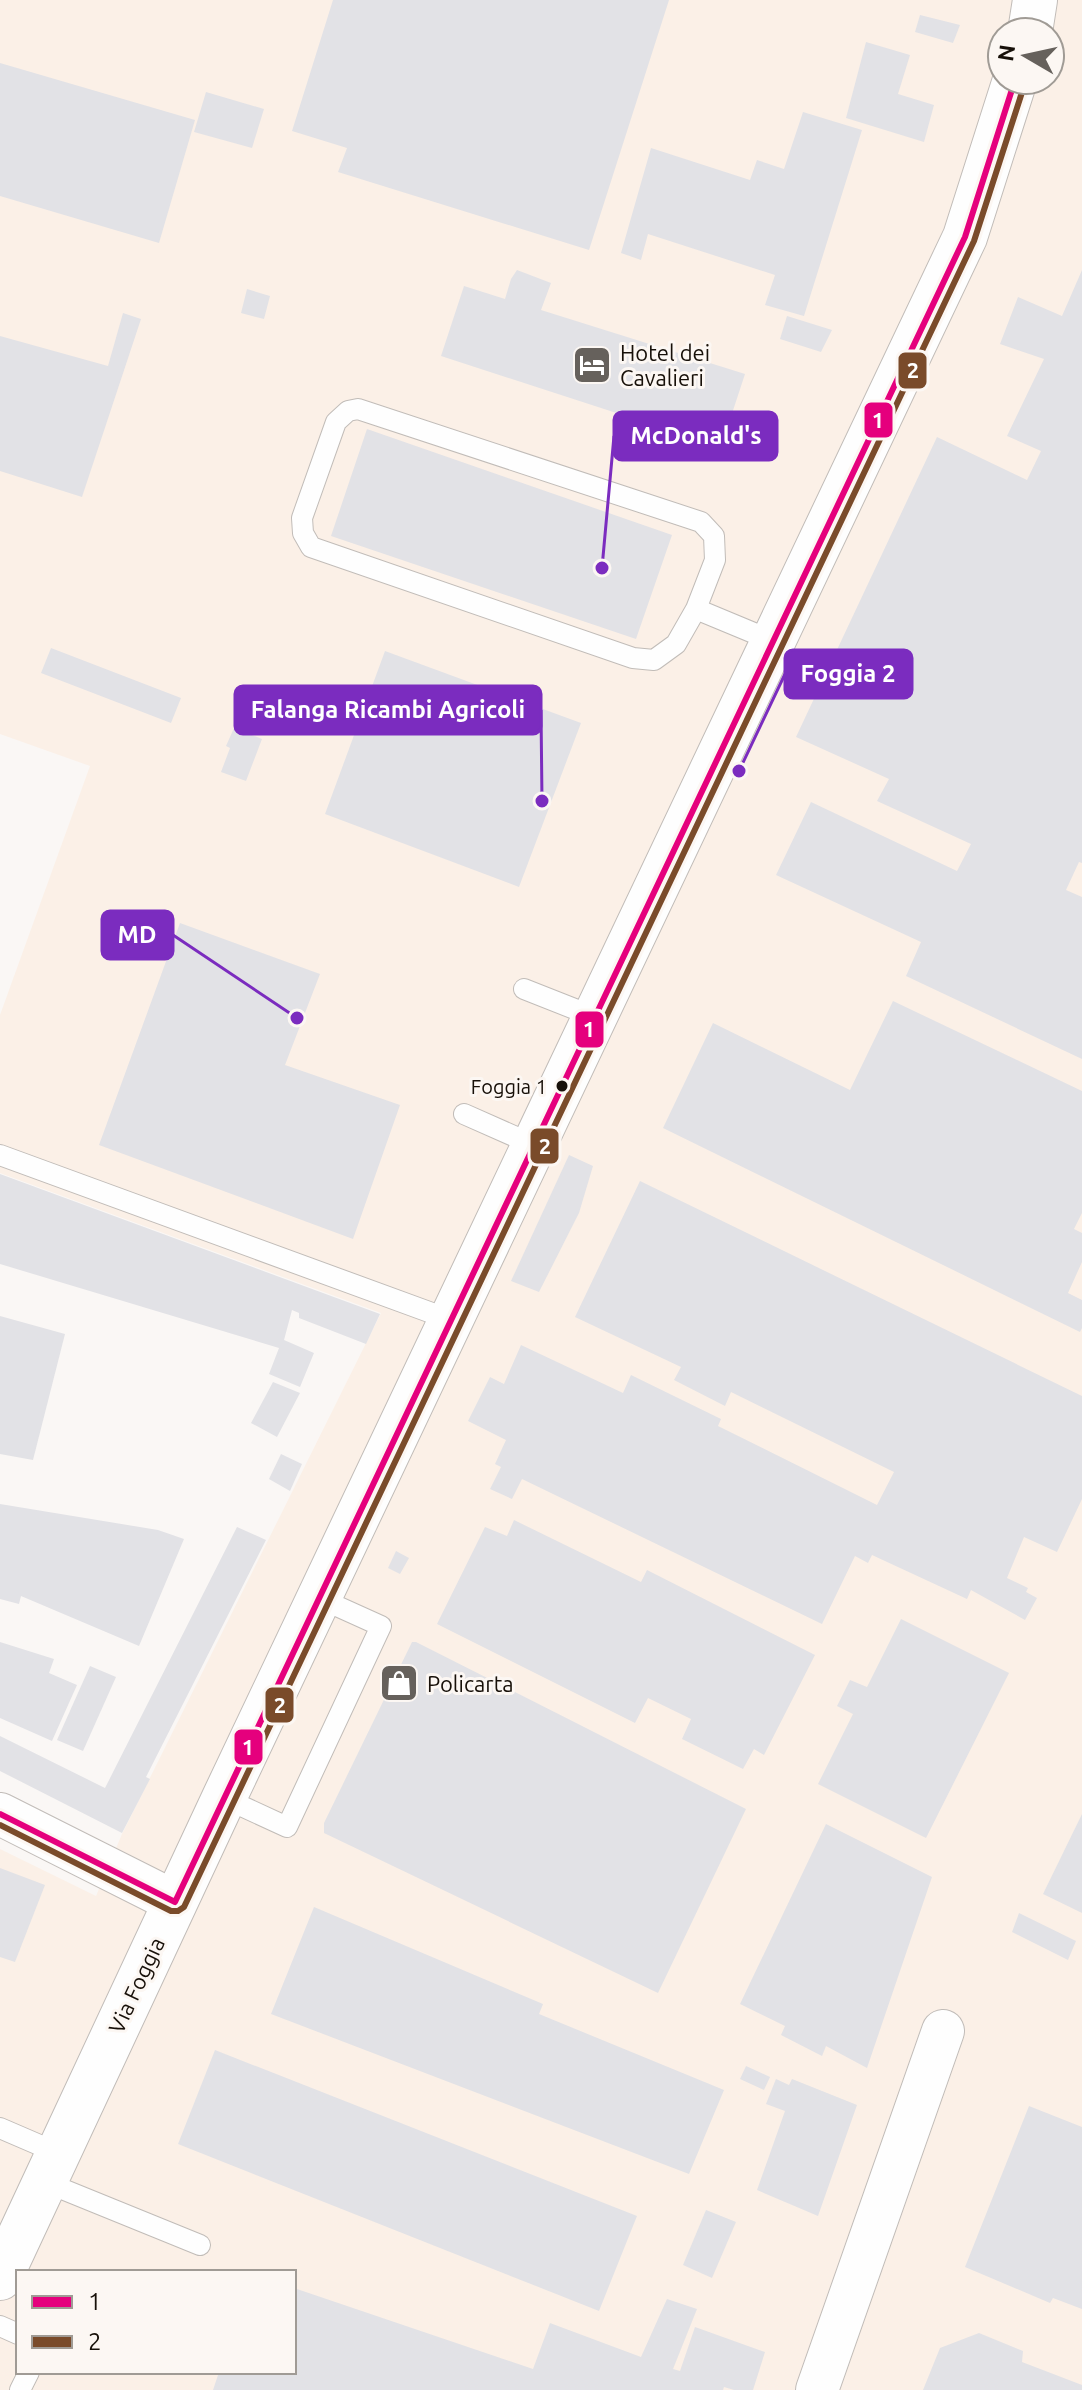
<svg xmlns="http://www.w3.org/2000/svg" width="1082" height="2390" font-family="Ubuntu,sans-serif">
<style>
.built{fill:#fbf0e7;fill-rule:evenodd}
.building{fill:#e2e2e6}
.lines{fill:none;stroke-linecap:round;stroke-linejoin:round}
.service-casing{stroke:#c1bcb8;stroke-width:22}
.minor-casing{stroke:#c1bcb8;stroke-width:44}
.secondary-casing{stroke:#c1bcb8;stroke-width:46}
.service{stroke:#fefefe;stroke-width:20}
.minor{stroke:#fefefe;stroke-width:42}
.secondary{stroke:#fefefe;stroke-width:44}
.bus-1-casing{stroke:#fcf7f3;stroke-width:12}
.bus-2-casing{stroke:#fcf7f3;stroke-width:12}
.bus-1{stroke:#e5007d;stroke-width:6}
.bus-2{stroke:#7a4b2a;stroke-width:6}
.bus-dot{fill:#171009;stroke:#fcf7f3;stroke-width:3}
.labels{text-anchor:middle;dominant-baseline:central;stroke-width:6;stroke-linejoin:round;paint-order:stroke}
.bus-label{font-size:20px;fill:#171009;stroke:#fcf7f3;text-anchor:end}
.poi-label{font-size:22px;fill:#171009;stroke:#fcf7f3;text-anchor:start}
.street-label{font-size:22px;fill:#171009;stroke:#fcf7f3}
.leader{fill:none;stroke:#7b2cbf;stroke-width:3}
.callout-dot{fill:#7b2cbf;stroke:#fcf7f3;stroke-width:3}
.callout{fill:#7b2cbf;stroke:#7b2cbf;stroke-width:3}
.callout-label{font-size:24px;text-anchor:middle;font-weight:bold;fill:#fff}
.line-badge{stroke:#fcf7f3;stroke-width:3}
.badge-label{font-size:22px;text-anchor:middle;font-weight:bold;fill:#fff}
</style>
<rect width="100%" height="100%" fill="#faf7f5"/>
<path class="built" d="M0 0H1082V2390H0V1849L96 1896 122 1834 381 1313 0 1173V1015L90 766 0 734ZM1002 32H1050V80H1002ZM18 2272H294V2372H18Z"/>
<g class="building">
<path d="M333 0H669L589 250 338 172 347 148 292 131Z"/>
<path d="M920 15 960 25 953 43 915 32Z"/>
<path d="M866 42 910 55 898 94 934 105 924 142 846 118Z"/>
<path d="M0 63 195 120 159 243 0 196Z"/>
<path d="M206 92 264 109 252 148 194 132Z"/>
<path d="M803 112 862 130 804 316 765 305 775 275 648 234 641 260 621 253 651 148 750 180 757 160 784 169Z"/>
<path d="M517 270 551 283 541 310 745 374 721 447 441 356 464 286 505 299 511 279Z"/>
<path d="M1082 270V863L1079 862 1066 890 1082 897V1059L906 976 921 942 776 875 811 802 957 871 971 844 877 801 889 779 796 737 937 437 1027 480 1041 451 1007 436 1044 359 1000 344 1018 297 1062 316Z"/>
<path d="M247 289 270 296 264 319 241 313Z"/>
<path d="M123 313 141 319 82 497 0 471V336L108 366Z"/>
<path d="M787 316 832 330 821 352 780 339Z"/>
<path d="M367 429 672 535 636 639 331 536Z"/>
<path d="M51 648 181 698 171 723 41 673Z"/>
<path d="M385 651 581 723 519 887 325 814Z"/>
<path d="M234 728 262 739 246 781 221 772 230 748 226 746Z"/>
<path d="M180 923 320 974 285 1065 400 1105 353 1239 99 1145Z"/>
<path d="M893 1001 1082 1091V1213L1074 1229 1082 1233V1262L1068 1293 1082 1300V1328L1080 1332 663 1128 713 1023 850 1090Z"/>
<path d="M569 1155 593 1166 579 1213 539 1292 511 1281Z"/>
<path d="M0 1174 380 1314 366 1344 299 1318V1313L292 1310 284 1340 314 1353 300 1387 269 1374 279 1348 0 1264Z"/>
<path d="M640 1181 1082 1396V1499L1057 1552 1024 1537 1007 1578 1028 1588 1026 1592 1037 1598 1025 1620 971 1590 967 1599 872 1555 868 1563 855 1556 822 1624 522 1479 512 1499 490 1489 501 1467 495 1464 506 1440 468 1421 490 1377 504 1384 521 1345 623 1393 631 1375 721 1419 718 1426 877 1505 894 1472 731 1392 725 1406 674 1380 681 1367 575 1317Z"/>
<path d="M0 1316 65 1334 33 1460 0 1454Z"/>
<path d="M273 1382 300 1393 277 1437 251 1423Z"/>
<path d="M281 1454 302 1464 290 1491 269 1479Z"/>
<path d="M0 1504 158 1530 184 1539 139 1646 21 1596 19 1604 0 1599Z"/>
<path d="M514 1520 641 1582 647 1570 815 1655 764 1755 754 1749 743 1769 682 1739 691 1719 648 1698 635 1723 437 1624 485 1527 507 1536Z"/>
<path d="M237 1527 266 1540 146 1777 150 1779 122 1833 0 1771V1736L105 1788Z"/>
<path d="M396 1551 409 1558 400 1574 388 1568Z"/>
<path d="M901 1619 1009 1673 926 1838 818 1784 853 1714 837 1706 850 1680 867 1687Z"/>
<path d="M0 1642 54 1659 49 1673 77 1685 52 1741 0 1718Z"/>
<path d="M412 1642H416L746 1809 658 1993 324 1833V1823Z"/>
<path d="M90 1666 116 1677 83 1751 57 1740Z"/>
<path d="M1082 1814V1913L1043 1894Z"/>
<path d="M826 1824 932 1877 867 2068 826 2046 822 2056 781 2035 785 2026 740 2004Z"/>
<path d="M0 1868 45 1885 15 1962 0 1957Z"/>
<path d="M314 1907 543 2004 539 2014 724 2090 689 2174 271 2014Z"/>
<path d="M1019 1913 1076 1941 1068 1960 1012 1932Z"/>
<path d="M215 2050 637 2216 599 2311 178 2144Z"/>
<path d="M746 2066 770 2077 764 2090 740 2079Z"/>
<path d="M776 2079 789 2085 792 2079 857 2105 818 2216 757 2190 785 2111 766 2104Z"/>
<path d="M1029 2106 1082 2127V2309L1053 2298 1050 2303 965 2267Z"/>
<path d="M706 2210 736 2222 712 2278 683 2265Z"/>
<path d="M294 2288 533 2369 550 2323 641 2357 667 2299 697 2309 673 2369 680 2371 695 2327 765 2352 753 2390H734L724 2387 723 2390H213L219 2372H294Z"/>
<path d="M979 2333 1023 2351 1022 2362 1082 2385V2390H923L940 2348Z"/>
</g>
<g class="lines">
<g class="service-casing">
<g id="service">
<path d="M696 609 676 644 654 660 633 658 311 547 303 533 302 518 336 422 348 411 358 409 701 522 714 536 715 560 696 609 773 641"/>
<path d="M524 989 595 1017"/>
<path d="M464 1114 534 1145"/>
<path d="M0 1155 451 1320"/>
<path d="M224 1798 287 1827 381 1626 319 1598"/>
<path d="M0 2128 58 2153"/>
<path d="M45 2182 200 2245"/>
<path d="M0 2326 18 2334"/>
<path d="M20 2390 29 2372"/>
</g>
</g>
<g class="minor-casing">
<g id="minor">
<path d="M0 1814 175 1902"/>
<path d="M817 2390 943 2031"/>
</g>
</g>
<g class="secondary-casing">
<g id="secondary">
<path d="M1030 32 1035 0"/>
<path d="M0 2278 224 1798 965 237 1015 80"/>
</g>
</g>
<use href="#service" class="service"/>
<use href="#minor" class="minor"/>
<use href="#secondary" class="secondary"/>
<g class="bus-1-casing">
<path id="bus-1" d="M0 1814 175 1902 965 237 1015 80"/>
</g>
<g class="bus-2-casing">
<path id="bus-2" d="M0 1825 171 1911H178L184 1907 974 241 1025 83"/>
</g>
<use href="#bus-1" class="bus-1"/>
<use href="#bus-2" class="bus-2"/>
</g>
<defs>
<g id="hotel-square" transform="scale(2)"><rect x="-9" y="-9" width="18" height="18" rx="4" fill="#66615c" stroke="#fcf7f3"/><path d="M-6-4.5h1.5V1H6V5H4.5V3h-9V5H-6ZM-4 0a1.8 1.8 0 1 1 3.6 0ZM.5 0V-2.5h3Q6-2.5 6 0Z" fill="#fff"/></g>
<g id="shop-square" transform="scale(2)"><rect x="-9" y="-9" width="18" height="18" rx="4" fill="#66615c" stroke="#fcf7f3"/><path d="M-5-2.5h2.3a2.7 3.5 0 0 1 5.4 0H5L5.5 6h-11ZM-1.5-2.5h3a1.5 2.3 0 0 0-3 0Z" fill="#fff"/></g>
</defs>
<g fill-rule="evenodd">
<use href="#hotel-square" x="592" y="365"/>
<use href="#shop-square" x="399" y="1683"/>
</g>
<circle class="bus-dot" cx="562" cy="1086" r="7"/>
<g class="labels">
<g class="bus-label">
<text x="547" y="1086">Foggia 1</text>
</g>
<g class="poi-label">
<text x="620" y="352">Hotel dei<tspan x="620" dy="25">Cavalieri</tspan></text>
<text x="427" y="1683">Policarta</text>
</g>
<g class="street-label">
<text transform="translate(136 1985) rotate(-65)">Via Foggia</text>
</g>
</g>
<path class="leader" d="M602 568L614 436M739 771L785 674M542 801L541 710M297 1018L173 935"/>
<g class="callout-dot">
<circle cx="602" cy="568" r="8"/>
<circle cx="739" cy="771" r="8"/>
<circle cx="542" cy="801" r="8"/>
<circle cx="297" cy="1018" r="8"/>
</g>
<g class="callout">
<rect x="614" y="412" width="163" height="48" rx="8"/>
<rect x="785" y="650" width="127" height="48" rx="8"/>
<rect x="235" y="686" width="306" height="48" rx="8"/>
<rect x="102" y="911" width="71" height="48" rx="8"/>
</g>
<g class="callout-label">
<text x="696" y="444">McDonald's</text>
<text x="848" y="682">Foggia 2</text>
<text x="388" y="718">Falanga Ricambi Agricoli</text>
<text x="137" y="943">MD</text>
</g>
<g class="line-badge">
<rect x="897" y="351" width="31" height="39" rx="8" fill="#7a4b2a"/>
<rect x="863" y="401" width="31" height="38" rx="8" fill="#e5007d"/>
<rect x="574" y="1010" width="31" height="39" rx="8" fill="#e5007d"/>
<rect x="529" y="1127" width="31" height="38" rx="8" fill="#7a4b2a"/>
<rect x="264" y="1686" width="31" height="38" rx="8" fill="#7a4b2a"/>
<rect x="233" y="1728" width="31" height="38" rx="8" fill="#e5007d"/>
</g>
<g class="badge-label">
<text x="913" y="378">2</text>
<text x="878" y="428">1</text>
<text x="589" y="1037">1</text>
<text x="545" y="1154">2</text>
<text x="280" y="1713">2</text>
<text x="248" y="1755">1</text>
</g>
<rect x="16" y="2270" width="280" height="104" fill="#fcf7f3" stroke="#a09b95" stroke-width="2"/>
<rect x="32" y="2296" width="40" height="12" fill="#e5007d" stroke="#a09b95" stroke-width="2"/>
<text x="88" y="2310" font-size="24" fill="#171009">1</text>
<rect x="32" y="2336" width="40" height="12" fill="#7a4b2a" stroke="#a09b95" stroke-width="2"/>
<text x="88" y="2350" font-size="24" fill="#171009">2</text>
<g transform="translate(1026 56) rotate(279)"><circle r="38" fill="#fcf7f3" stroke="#a09b95" stroke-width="2"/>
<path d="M0-6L14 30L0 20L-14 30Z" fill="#66615c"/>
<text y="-12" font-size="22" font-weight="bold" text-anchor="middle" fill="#171009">N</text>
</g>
</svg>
